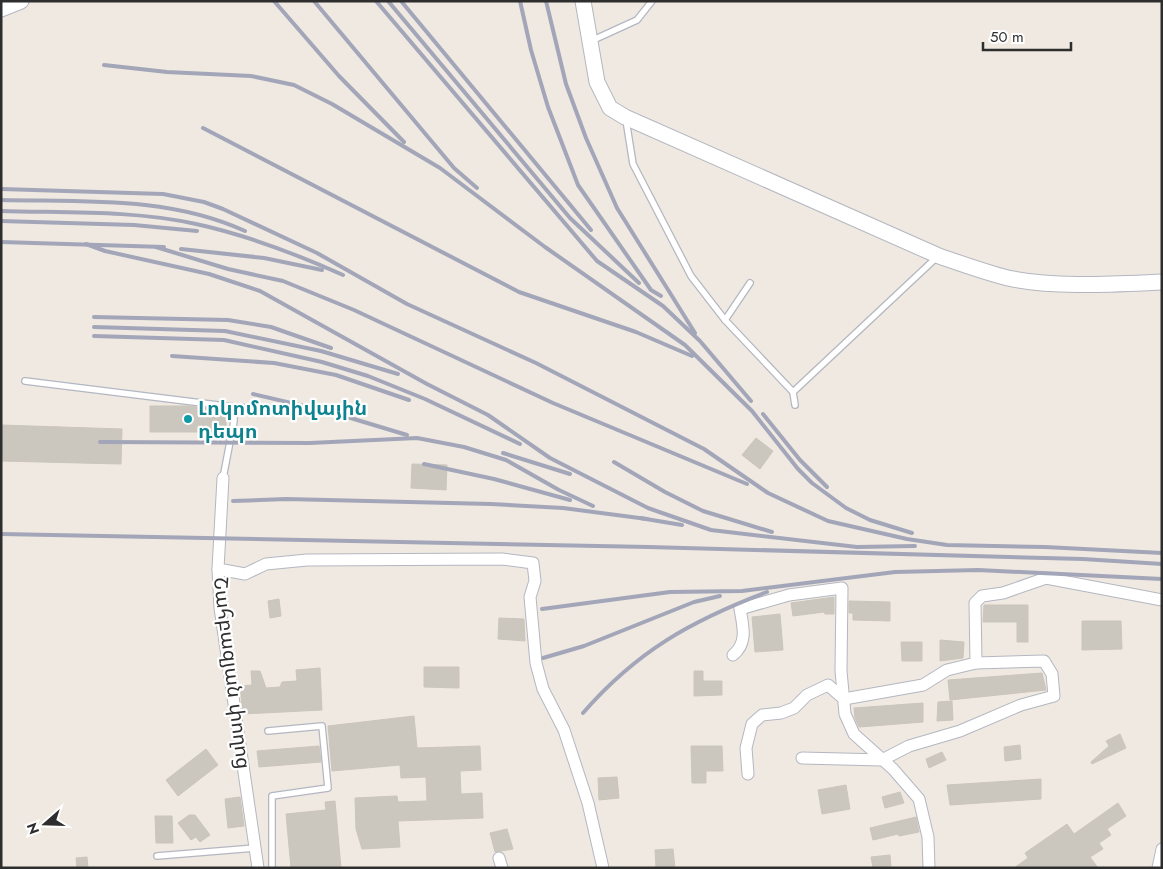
<svg xmlns="http://www.w3.org/2000/svg" width="1163" height="869" font-family="Jost,'Noto Sans Armenian',sans-serif">
<style>
.building{fill:#cbc7bf;stroke:#cbc5ba}
.lines{fill:none;stroke-linecap:round;stroke-linejoin:round}
.service-casing{stroke:#b4b7c1;stroke-width:8}
.minor-casing{stroke:#b4b7c1;stroke-width:13}
.tertiary-casing{stroke:#b4b7c1;stroke-width:17}
.service{stroke:#fff;stroke-width:5.5}
.minor{stroke:#fff;stroke-width:11}
.tertiary{stroke:#fff;stroke-width:15}
.rail{stroke:#a3a6b8;stroke-width:4}
.culture-dot{fill:#0f9aa8;stroke:#fff;stroke-width:2}
.labels{text-anchor:middle;dominant-baseline:central;stroke-width:4.5;stroke-linejoin:round;paint-order:stroke}
.culture-label{font-size:20px;font-weight:bold;fill:#0d838f;stroke:#fff;text-anchor:start}
.street-label{font-size:20px;fill:#2e2e2e;stroke:#fff}
</style>
<rect width="100%" height="100%" fill="#efe9e1"/>
<g class="building">
<path d="M150 406H188L226 411V432H150Z"/>
<path d="M1 425 122 429 121 464 1 461Z"/>
<path d="M756 438 773 451 760 469 742 455Z"/>
<path d="M412 464 447 465 446 490 411 488Z"/>
<path d="M834 597V614H825L824 612 793 616 791 603Z"/>
<path d="M279 599 281 616 270 618 268 601Z"/>
<path d="M849 601 890 602V621L853 620V613H849Z"/>
<path d="M984 605H1028V642H1017V622H983Z"/>
<path d="M780 614 783 650 755 652 752 617Z"/>
<path d="M499 618 524 619 525 641 498 639Z"/>
<path d="M1082 621H1121L1122 649 1082 650Z"/>
<path d="M940 640 964 642 963 658 940 661Z"/>
<path d="M901 642H922V661H902Z"/>
<path d="M424 667H459V688L424 687Z"/>
<path d="M320 668 322 710 243 714 240 686 252 685 251 671H260L266 688 280 687 282 682 297 681 296 670Z"/>
<path d="M694 671H703V681H722V695L694 696Z"/>
<path d="M1042 673 1046 690 950 700 948 680Z"/>
<path d="M952 701 953 720 937 721 938 702Z"/>
<path d="M923 703V722L859 727 855 718 854 708Z"/>
<path d="M414 716 417 748 480 746 481 770 460 771 461 794 482 793 483 818 398 821 400 847 362 849 356 829 355 798 397 796 398 802 427 801 426 777 401 778 400 765 332 771 328 726Z"/>
<path d="M1120 734 1126 748 1092 764 1091 762 1109 746 1106 741Z"/>
<path d="M1020 745 1021 759 1005 761 1004 747Z"/>
<path d="M319 746 321 762 259 767 257 751Z"/>
<path d="M691 746H722L723 771H706V783H692Z"/>
<path d="M206 749 218 765 178 796 166 780Z"/>
<path d="M942 752 946 760 929 768 926 759Z"/>
<path d="M617 777 619 798 599 800 598 778Z"/>
<path d="M1041 779V799L950 805 947 785Z"/>
<path d="M846 785 850 809 822 814 818 790Z"/>
<path d="M900 792 904 803 885 808 882 797Z"/>
<path d="M240 797 244 826 228 828 225 799Z"/>
<path d="M335 801 341 868H291L286 814 326 810 325 802Z"/>
<path d="M1118 803 1126 816 1107 829 1111 835 1099 843 1103 849 1090 857 1098 868H1014L1028 858 1025 853 1067 824 1074 834Z"/>
<path d="M189 815H195L210 835 200 842 196 837 191 840 178 823Z"/>
<path d="M155 816H172L173 843H156Z"/>
<path d="M916 817 919 832 899 836 898 834 873 840 870 828Z"/>
<path d="M507 829 513 849 495 852 490 833Z"/>
<path d="M673 849 675 868H656L655 850Z"/>
<path d="M890 855 891 866 873 868 871 857Z"/>
<path d="M87 857 88 868H77L76 858Z"/>
</g>
<g class="lines">
<g class="service-casing">
<g id="service">
<path d="M591 41 637 20 652 1"/>
<path d="M626 120 633 164 691 276 725 320 793 392"/>
<path d="M725 320 750 283"/>
<path d="M25 381 234 407 297 411"/>
<path d="M795 405 793 392 937 257"/>
<path d="M223 478 234 421V407"/>
<path d="M268 731 322 726 328 788 272 796V868"/>
<path d="M157 856 255 848"/>
</g>
</g>
<g class="minor-casing">
<g id="minor">
<path d="M223 478 218 569 220 608 258 868"/>
<path d="M218 569 245 574 266 564 307 560 502 559 533 563 535 581 530 597 536 663 543 689 564 730 588 803 603 868"/>
<path d="M733 655C748 643 743 626 740 609L789 595 842 588 841 671 845 714 854 734 893 769 919 799 928 837 929 868"/>
<path d="M802 758 882 760 909 746 960 731 1021 705 1054 696 1052 674 1044 661 976 663"/>
<path d="M748 774 746 748 752 724 762 715 781 713 794 708 807 695 828 685 844 699 923 685 947 670 976 663 975 603 982 596 1003 593 1046 578 1162 600"/>
<path d="M499 858 502 868"/>
<path d="M1158 868 1162 849"/>
</g>
</g>
<g class="tertiary-casing">
<g id="tertiary">
<path d="M583 1 597 82 610 108 625 117 939 256C962 264 984 272 1008 278 1055 288 1114 284 1162 282"/>
<path d="M1 9 21 1"/>
</g>
</g>
<use href="#service" class="service"/>
<use href="#minor" class="minor"/>
<use href="#tertiary" class="tertiary"/>
<g class="rail">
<path d="M274 1 339 76 404 142"/>
<path d="M314 1 454 168 477 188"/>
<path d="M376 1 597 261 663 306 700 341 751 401"/>
<path d="M388 1 570 218 639 283"/>
<path d="M401 1 591 230"/>
<path d="M520 1 531 50 548 107 578 185 651 290 661 296"/>
<path d="M546 1 566 84 586 138 617 208 695 333"/>
<path d="M104 65 167 72 251 76 294 85 332 104 440 168 545 247 685 345 752 411 798 469 812 483 846 508 870 520 912 533"/>
<path d="M203 128 519 292 636 332 692 356"/>
<path d="M1 189 163 194 204 202 223 209 317 253 407 304 536 363 704 449 768 493 828 521 907 539 947 545 1045 547 1162 553"/>
<path d="M1 200C84 202 168 196 245 231"/>
<path d="M1 211C65 213 133 210 196 224 247 235 296 254 343 275"/>
<path d="M1 221 134 225 197 231"/>
<path d="M1 242 164 247"/>
<path d="M86 244 105 251 209 274 260 291 427 384 488 415 550 458 648 508 711 530 857 547 915 546"/>
<path d="M156 247 228 269 283 281 354 310 553 403 747 484"/>
<path d="M181 249 264 258 322 270"/>
<path d="M94 317 228 320 271 327 331 348"/>
<path d="M94 327 225 331 321 351 398 374"/>
<path d="M94 336 224 340 322 362 368 376 425 399 520 444"/>
<path d="M172 356 274 363 336 375 409 400"/>
<path d="M253 394 334 413 407 435"/>
<path d="M763 414 800 460 827 487"/>
<path d="M100 442 310 443 417 438 464 447 506 460 559 490 593 506"/>
<path d="M503 453 570 474"/>
<path d="M614 462 665 492 703 511 772 532"/>
<path d="M424 464 494 479 570 500"/>
<path d="M233 501 286 499 491 504 563 508 647 519"/>
<path d="M640 518 682 525"/>
<path d="M1 534 649 547 1083 559 1162 564"/>
<path d="M542 609 670 592 742 591 895 572 978 570 1162 579"/>
<path d="M543 658 584 646 694 602 720 596"/>
<path d="M583 713C637 651 691 621 767 592"/>
</g>
</g>
<circle class="culture-dot" cx="188" cy="419" r="5"/>
<g class="labels">
<g class="culture-label">
<text x="198" y="408">Լոկոմոտիվային<tspan x="198" dy="23">դեպո</tspan></text>
</g>
<g class="street-label">
<text transform="translate(232 673) rotate(83)">Շահբազյան փողոց</text>
</g>
</g>
<rect width="1163" height="869" fill="none" stroke="#2e2e2e" stroke-width="5"/>
<g transform="translate(45 824) rotate(250)" stroke="#ffffff" stroke-width="4" paint-order="stroke">
<path d="M0-4L9 19L0 12L-9 19Z" fill="#2e2e2e"/>
<text y="-8" font-size="14" font-weight="bold" text-anchor="middle" fill="#2e2e2e">N</text>
</g>
<path d="M983 42v8h88v-8" fill="none" stroke="#2e2e2e" stroke-width="2.5"/>
<text x="990" y="42" font-size="15" fill="#2e2e2e" stroke="#ffffff" stroke-width="4" paint-order="stroke">50 m</text>
</svg>
